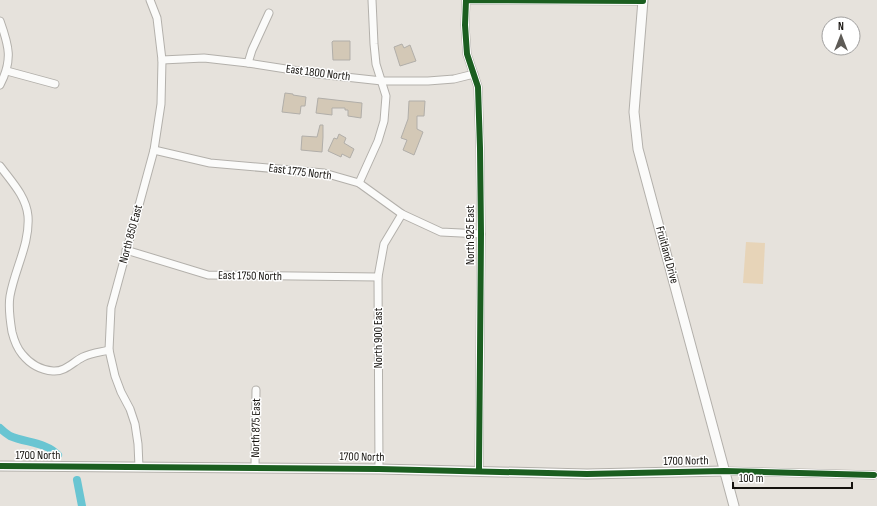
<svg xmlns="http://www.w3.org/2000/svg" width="877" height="506" font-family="'Sofia Sans Condensed',sans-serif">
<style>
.green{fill:#e7d4b8}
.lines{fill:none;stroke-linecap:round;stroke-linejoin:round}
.canal{stroke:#69c5d2;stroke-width:8}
.building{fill:#d3c8b6;stroke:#b1aea9}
.street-casing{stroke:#b3b0ab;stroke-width:9}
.secondary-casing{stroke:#b3b0ab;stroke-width:11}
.street{stroke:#fbfbfa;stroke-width:7}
.secondary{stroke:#fbfbfa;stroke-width:9}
.cycleway-casing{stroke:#fff;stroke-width:8}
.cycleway{stroke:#1b5e20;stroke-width:6}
.labels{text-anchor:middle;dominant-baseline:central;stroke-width:3;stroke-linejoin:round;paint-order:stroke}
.street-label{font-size:12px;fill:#15120e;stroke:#fff}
</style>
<rect width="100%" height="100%" fill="#e6e2dc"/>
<path class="green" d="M746 242 765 243 763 284 743 283Z"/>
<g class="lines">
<g class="canal">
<path d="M0 428C3 431 7 434 10 436 26 443 46 442 58 455"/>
<path d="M77 480 82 506"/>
</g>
</g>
<g class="building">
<path d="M333 41H350V60H333L332 42Z"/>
<path d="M402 44 404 48 410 45 416 61 400 66 394 47Z"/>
<path d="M285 93 293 94V95L306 97 305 106H301L300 114 282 112 284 99Z"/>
<path d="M318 98 362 103 361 118 348 116V110H345V108H332V115L316 113Z"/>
<path d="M409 101H425L424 116H417V129L423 132 414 155 403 150 407 140 401 138 408 119Z"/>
<path d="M320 125H323V137L322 152 301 150 302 136 317 137Z"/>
<path d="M339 134 346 138 344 143 354 149 350 158 342 154 341 157 328 151 334 138 337 139Z"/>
</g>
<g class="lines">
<g class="street-casing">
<g id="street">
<path d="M0 21C9 46 13 60 0 85"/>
<path d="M162 60 204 58 248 63 318 74 382 81H428L454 79 474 74"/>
<path d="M248 63 252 50 269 13"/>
<path d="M7 71 55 84"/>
<path d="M154 150 210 163 324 173 359 183 402 214 441 232 481 234"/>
<path d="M0 166C11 181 26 196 28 216 30 244 15 268 10 296 8 308 10 320 12 332 14 340 17 348 22 354 30 364 40 370 53 371 65 372 73 362 83 357 91 353 101 352 109 350"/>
<path d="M359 183 378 141 384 121 386 96 376 64 374 44 372 0"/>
<path d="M126 250 208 275 378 277"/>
<path d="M139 467 138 444 135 424 130 409 121 392 115 376 109 350 111 308 154 150 161 104 162 60 157 18 150 0"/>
<path d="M255 467 256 390"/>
<path d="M379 469 378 277 384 244 402 214"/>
<path d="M479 471 481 234 480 148 478 87 467 54 465 25 466 0 643 1"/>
<path d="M724 471 874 475"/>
</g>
</g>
<g class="secondary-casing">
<g id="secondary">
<path d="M643 0 634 112 638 149 734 506"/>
<path d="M0 466 379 469 587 474 724 471"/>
</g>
</g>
<use href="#street" class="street"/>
<use href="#secondary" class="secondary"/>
<g class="cycleway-casing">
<g id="cycleway">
<path d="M0 466 379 469 587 474 724 471 874 475"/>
<path d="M479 471 481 234 480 148 478 87 467 54 465 25 466 0 643 1"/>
</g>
</g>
<use href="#cycleway" class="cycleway"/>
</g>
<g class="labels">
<g class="street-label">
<text transform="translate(318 73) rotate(7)">East 1800 North</text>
<text transform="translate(300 172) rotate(7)">East 1775 North</text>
<text transform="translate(131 234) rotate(-75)">North 850 East</text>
<text transform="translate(470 235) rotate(-90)">North 925 East</text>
<text transform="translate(667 255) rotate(75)">Fruitland Drive</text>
<text transform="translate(250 276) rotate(1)">East 1750 North</text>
<text transform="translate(378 338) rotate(-90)">North 900 East</text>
<text transform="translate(256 428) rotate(-89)">North 875 East</text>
<text x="38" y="455">1700 North</text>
<text transform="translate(362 457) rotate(1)">1700 North</text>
<text transform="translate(686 461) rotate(-1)">1700 North</text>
</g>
</g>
<g transform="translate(841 36)"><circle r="19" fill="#ffffff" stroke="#a1a09f"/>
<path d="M0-3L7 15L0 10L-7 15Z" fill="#5e5b56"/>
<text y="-6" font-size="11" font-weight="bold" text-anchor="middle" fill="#15120e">N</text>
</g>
<path d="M733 482v6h119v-6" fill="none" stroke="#15120e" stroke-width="2"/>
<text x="739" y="482" font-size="12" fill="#15120e" stroke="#ffffff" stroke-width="3" paint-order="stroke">100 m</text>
</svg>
